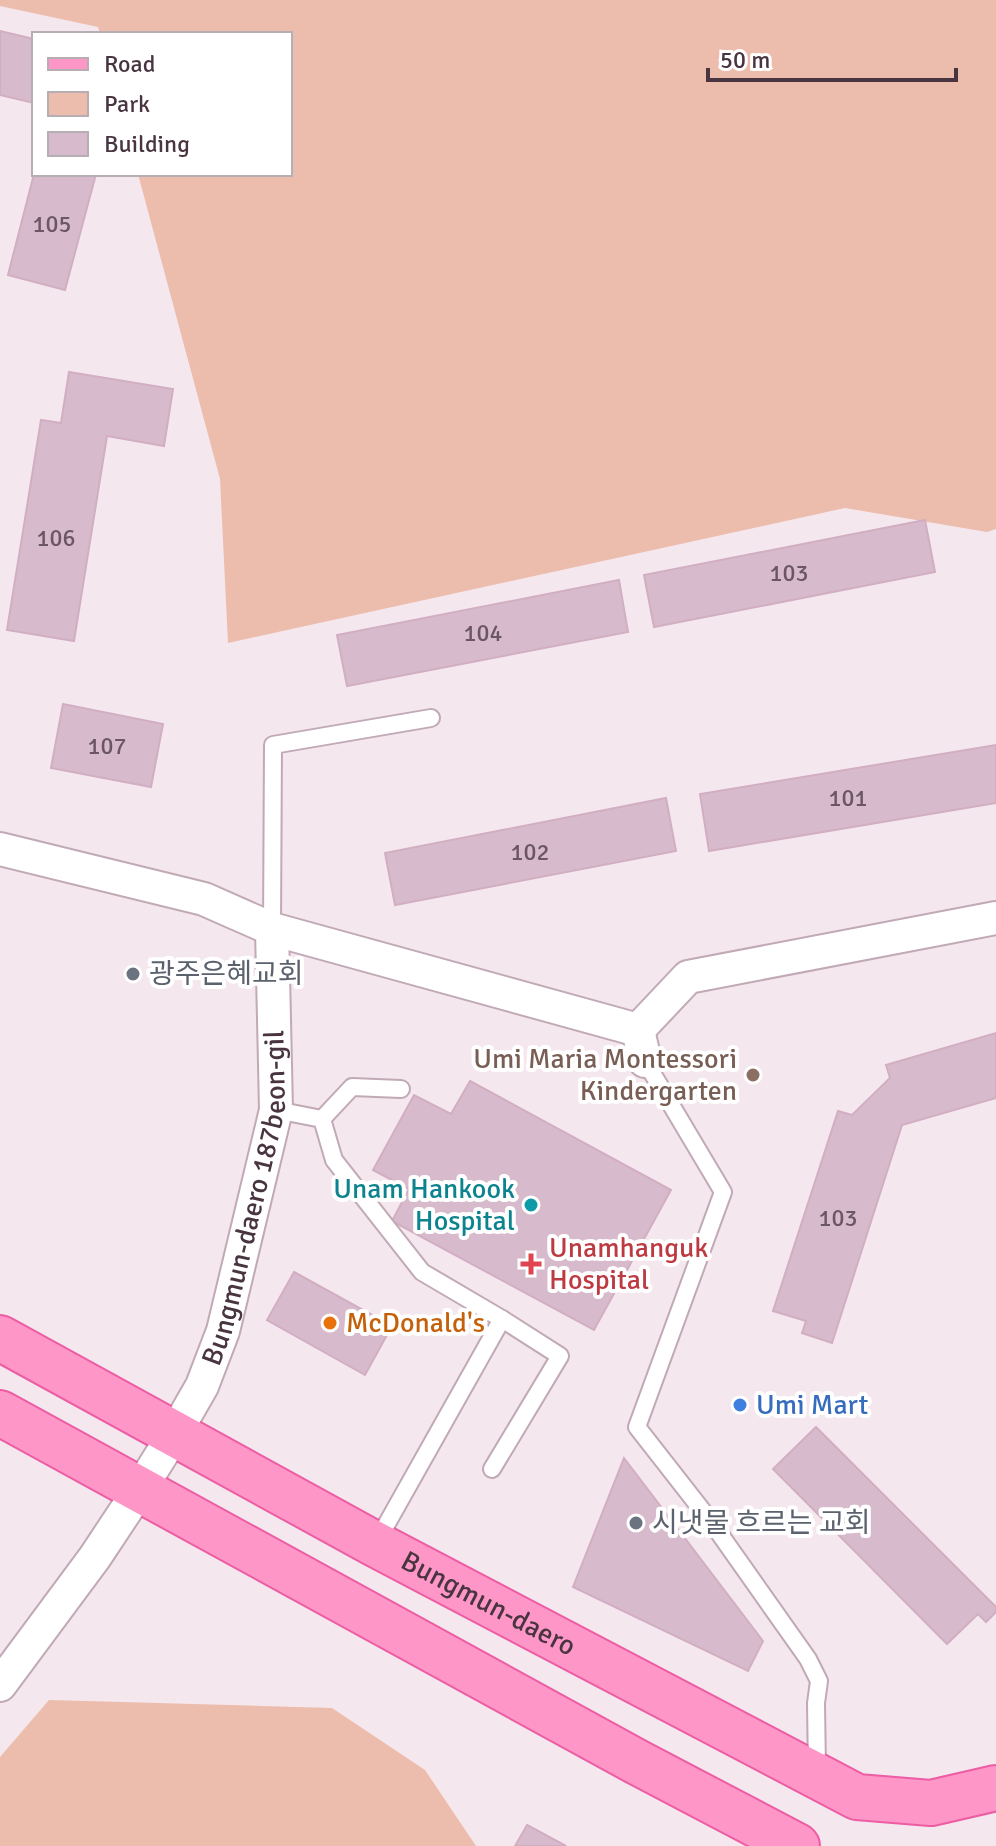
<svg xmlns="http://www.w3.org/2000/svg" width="996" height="1846" font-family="Signika,'Noto Sans KR',sans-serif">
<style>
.green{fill:#ecbdad}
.building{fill:#d7bbcc;stroke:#d2aec3;stroke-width:2}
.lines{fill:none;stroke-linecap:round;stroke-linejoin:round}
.lane-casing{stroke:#c1a9b6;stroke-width:20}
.street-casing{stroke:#c1a9b6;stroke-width:36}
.primary-casing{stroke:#ec5da4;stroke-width:48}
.lane{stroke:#fff;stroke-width:16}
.street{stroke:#fff;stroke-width:32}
.primary{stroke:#ff96c8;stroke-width:44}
.worship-dot{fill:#6b7280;stroke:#fff;stroke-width:3}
.education-dot{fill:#8d6e63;stroke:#fff;stroke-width:3}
.culture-dot{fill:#0f9aa8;stroke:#fff;stroke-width:3}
.health-dot{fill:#e0444e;stroke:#fff;stroke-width:3}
.food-dot{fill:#e8710a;stroke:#fff;stroke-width:3}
.shop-dot{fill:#3f7fe0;stroke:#fff;stroke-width:3}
.labels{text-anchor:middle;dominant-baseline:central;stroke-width:8;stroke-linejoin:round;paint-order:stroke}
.number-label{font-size:24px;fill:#6c5663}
.worship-label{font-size:28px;fill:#5b616d;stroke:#fff;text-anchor:start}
.education-label{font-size:28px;fill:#785e54;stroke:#fff;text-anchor:end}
.culture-label{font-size:28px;fill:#0d838f;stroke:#fff;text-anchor:end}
.street-label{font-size:28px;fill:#483540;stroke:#fff}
.health-label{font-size:28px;fill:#be3a42;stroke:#fff;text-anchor:start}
.food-label{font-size:28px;fill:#c56008;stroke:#fff;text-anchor:start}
.shop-label{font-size:28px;fill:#366cbe;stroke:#fff;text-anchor:start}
</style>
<rect width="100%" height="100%" fill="#f5e7ee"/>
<g class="green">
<path d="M0 0H996V529L987 532 845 508 228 643 220 479 138 174H290V34H100L98 27 0 6Z"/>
<path d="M49 1700 332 1708 425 1770 476 1846H0V1757Z"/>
</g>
<g class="building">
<path d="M0 31 34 39V103L0 95Z"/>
<path d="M34 174H96L65 290 8 275Z"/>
<path d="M69 372 173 389 164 446 107 436 74 641 7 630 41 420 61 423Z"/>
<path d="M925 520 935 572 654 627 644 575Z"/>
<path d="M619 580 628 632 347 686 337 635Z"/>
<path d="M63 704 163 724 151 787 51 768Z"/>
<path d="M996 745V803L709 851 700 794Z"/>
<path d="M666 798 676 851 395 905 385 853Z"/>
<path d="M996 1033V1098L902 1125 832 1343 802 1333 806 1321 773 1311 838 1111 852 1115 890 1078 886 1065Z"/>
<path d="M470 1081 671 1190 594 1330 392 1221 409 1189 373 1170 414 1095 451 1114Z"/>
<path d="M294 1272 392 1326 365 1375 267 1320Z"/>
<path d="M816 1427 996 1607V1612L986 1622 978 1614 947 1644 773 1469Z"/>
<path d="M624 1458 763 1641 748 1671 573 1587Z"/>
<path d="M527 1825 566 1846H515Z"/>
</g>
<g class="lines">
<g class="lane-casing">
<g id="lane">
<path d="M272 929 273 745 431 718"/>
<path d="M645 1061 723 1192 637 1427 712 1523 808 1659 819 1681 816 1703 817 1771"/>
<path d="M276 1110 322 1119 334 1160 422 1272 502 1319 376 1543"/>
<path d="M322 1119 352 1087 401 1089"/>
<path d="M492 1469 560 1356 502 1319"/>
</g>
</g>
<g class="street-casing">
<g id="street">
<path d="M0 849 204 899 272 929 638 1030 645 1061"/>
<path d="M638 1030 688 977 996 918"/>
<path id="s1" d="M0 1685 95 1557 140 1489 175 1433 202 1386 223 1331 276 1110 272 929"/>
</g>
</g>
<g class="primary-casing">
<g id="primary">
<path id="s2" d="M0 1338 375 1544 857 1797 931 1803 996 1788"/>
<path d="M0 1413 637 1762 797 1846"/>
</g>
</g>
<use href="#lane" class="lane"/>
<use href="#street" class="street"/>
<use href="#primary" class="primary"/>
</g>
<g class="worship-dot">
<circle cx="133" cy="974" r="8"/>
<circle cx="636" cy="1523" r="8"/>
</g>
<circle class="education-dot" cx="753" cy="1075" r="8"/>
<circle class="culture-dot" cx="531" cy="1205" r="8"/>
<path class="health-dot" d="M527 1252h8v8h8v8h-8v8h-8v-8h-8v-8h8z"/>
<circle class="food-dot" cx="330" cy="1323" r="8"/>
<circle class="shop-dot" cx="740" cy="1405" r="8"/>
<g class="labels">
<g class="number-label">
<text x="52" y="224">105</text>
<text x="56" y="538">106</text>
<text x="789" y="573">103</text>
<text x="483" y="633">104</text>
<text x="107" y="746">107</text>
<text x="848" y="798">101</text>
<text x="530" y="852">102</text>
<text x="838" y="1218">103</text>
</g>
<g class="worship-label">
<text x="149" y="974">광주은혜교회</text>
<text x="652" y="1523">시냇물 흐르는 교회</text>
</g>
<g class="education-label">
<text x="737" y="1059">Umi Maria Montessori<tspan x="737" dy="32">Kindergarten</tspan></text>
</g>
<g class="culture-label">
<text x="515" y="1189">Unam Hankook<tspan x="515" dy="32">Hospital</tspan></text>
</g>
<g class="street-label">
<text stroke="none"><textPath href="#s1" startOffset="556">Bungmun-daero 187beon-gil</textPath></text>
<text stroke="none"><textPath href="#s2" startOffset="556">Bungmun-daero</textPath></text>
</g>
<g class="health-label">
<text x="549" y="1248">Unamhanguk<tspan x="549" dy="32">Hospital</tspan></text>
</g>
<g class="food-label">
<text x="346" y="1323">McDonald's</text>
</g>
<g class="shop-label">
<text x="756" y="1405">Umi Mart</text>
</g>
</g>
<rect x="32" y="32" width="260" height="144" fill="#ffffff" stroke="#b6aeb3" stroke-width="2"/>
<rect x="48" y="58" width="40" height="12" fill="#ff96c8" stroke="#b6aeb3" stroke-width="2"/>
<text x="104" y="72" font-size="24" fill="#483540">Road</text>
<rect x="48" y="92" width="40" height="24" fill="#ecbdad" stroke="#b6aeb3" stroke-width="2"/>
<text x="104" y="112" font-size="24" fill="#483540">Park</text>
<rect x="48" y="132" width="40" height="24" fill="#d7bbcc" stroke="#b6aeb3" stroke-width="2"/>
<text x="104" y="152" font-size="24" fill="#483540">Building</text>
<path d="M708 68v12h248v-12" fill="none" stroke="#483540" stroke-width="4"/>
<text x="720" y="68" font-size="24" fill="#483540" stroke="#ffffff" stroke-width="6" paint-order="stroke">50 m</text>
</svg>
